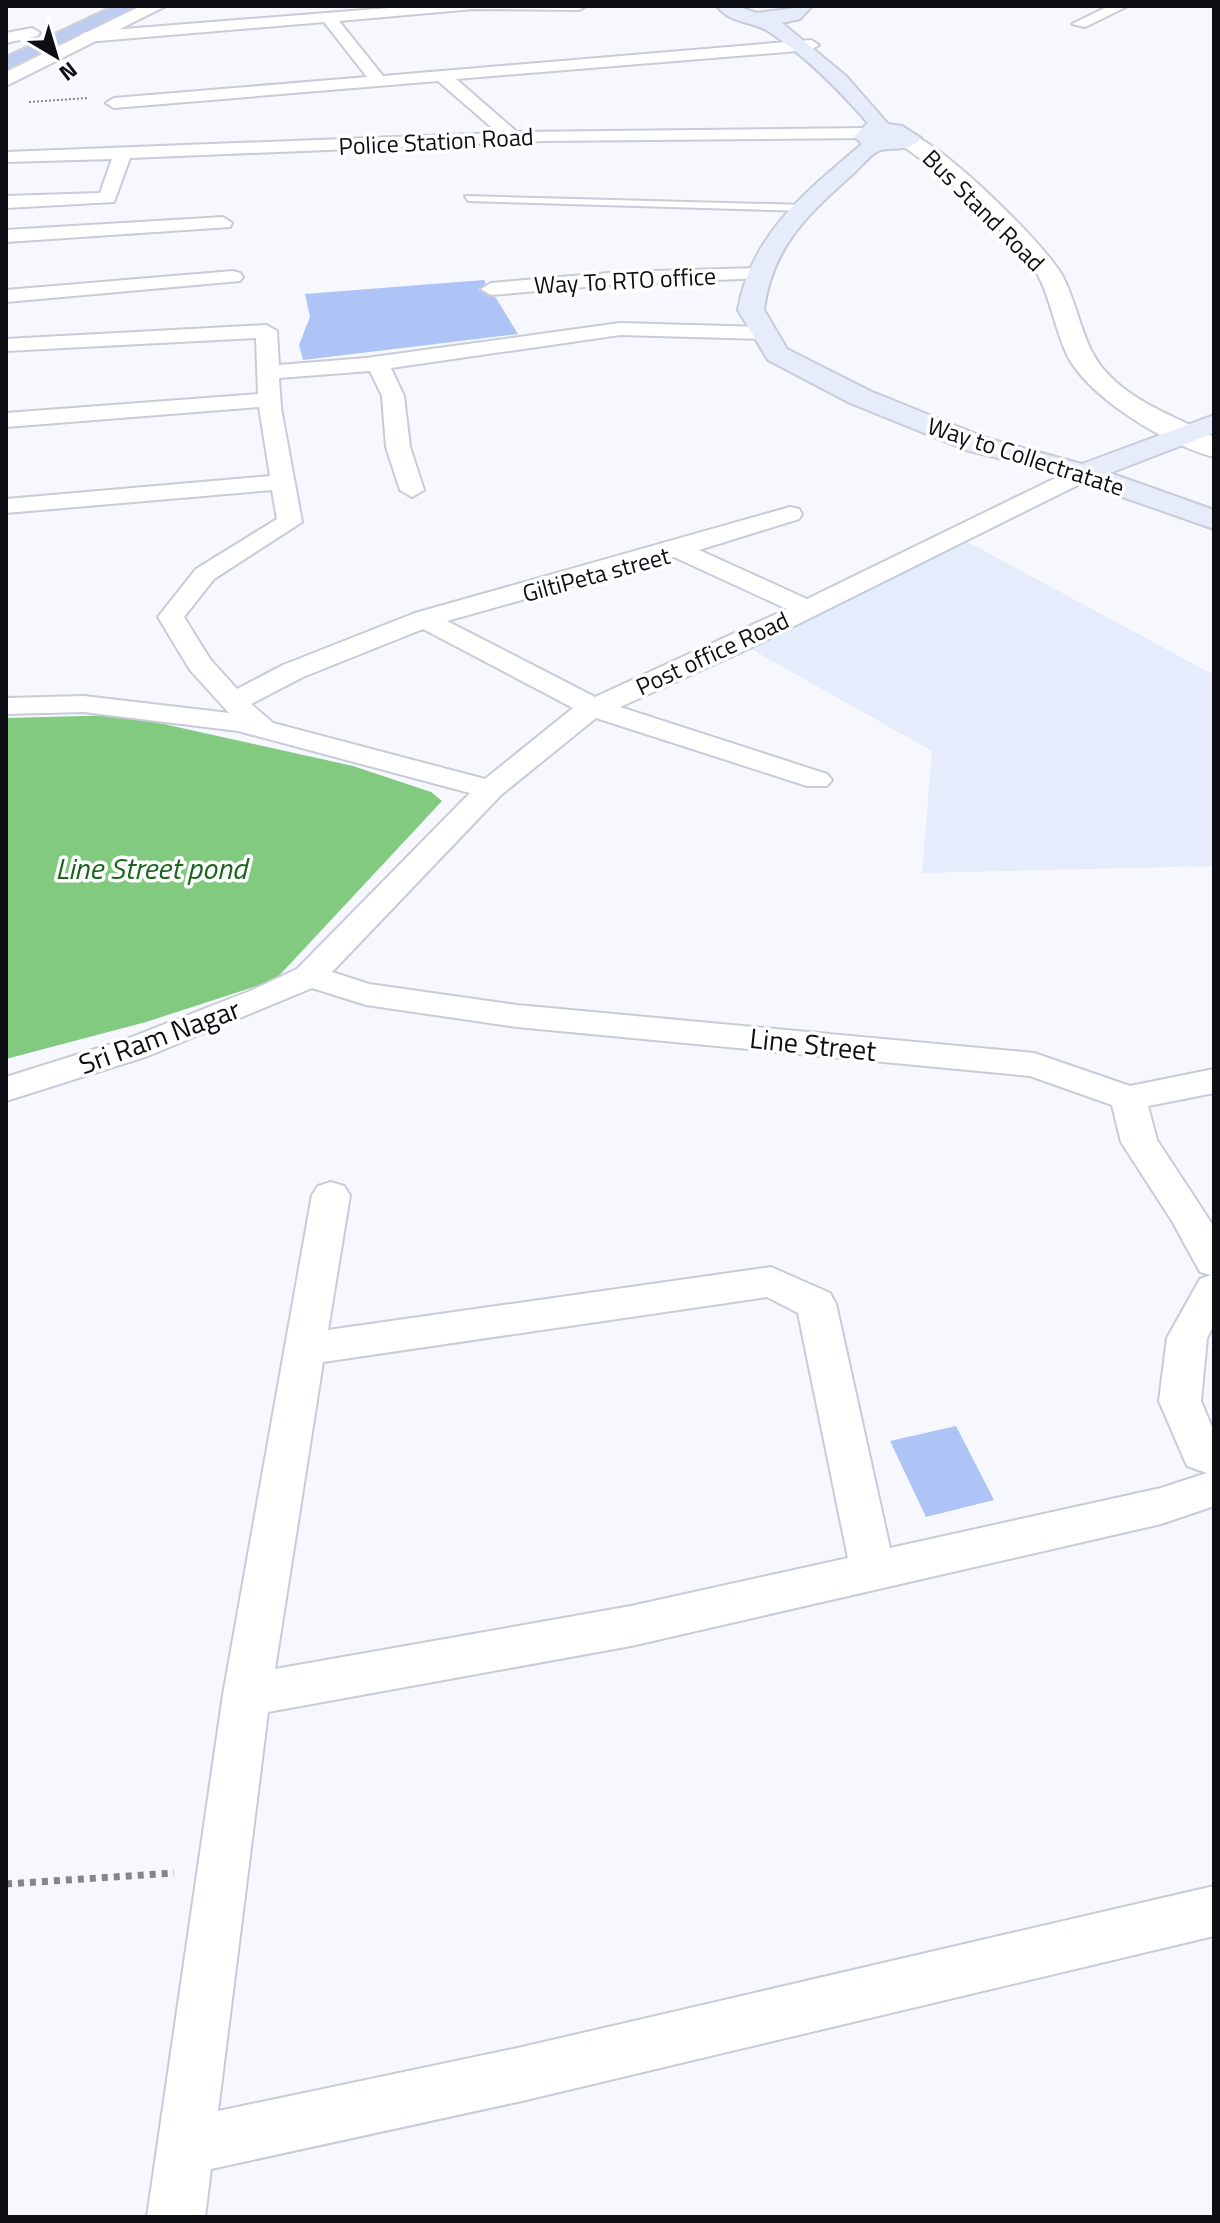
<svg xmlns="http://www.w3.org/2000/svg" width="1220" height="2223" font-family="'Titillium Web',sans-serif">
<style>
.built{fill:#e5ecfc}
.water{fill:#81ca7f}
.building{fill:#aec3f6}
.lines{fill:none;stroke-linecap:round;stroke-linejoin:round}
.service-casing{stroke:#c7ccd8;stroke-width:4}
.minor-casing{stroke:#c7ccd8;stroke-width:4}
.tertiary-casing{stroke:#c7ccd8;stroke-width:4}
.secondary-casing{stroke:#c7ccd8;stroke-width:4}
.trunk-casing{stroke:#d3d4d5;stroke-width:4}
.path-far1{stroke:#84868b;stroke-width:2;stroke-dasharray:2 2;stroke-linecap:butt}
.path{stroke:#84868b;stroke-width:7;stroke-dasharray:6 6;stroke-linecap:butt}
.service{fill:#fff;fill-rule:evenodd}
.minor{fill:#fff;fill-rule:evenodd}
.tertiary{fill:#fff;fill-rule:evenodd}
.secondary{fill:#e6ecfa;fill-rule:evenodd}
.trunk{fill:#beccf0;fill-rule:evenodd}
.labels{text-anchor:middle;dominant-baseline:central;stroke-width:7;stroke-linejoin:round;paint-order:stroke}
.far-street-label{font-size:24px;fill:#0d0e13;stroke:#fff}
.street-label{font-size:28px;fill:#0d0e13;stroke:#fff}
.water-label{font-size:30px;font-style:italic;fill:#1c651f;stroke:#fff}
</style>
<rect width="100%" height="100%" fill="#f6f8fd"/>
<path class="built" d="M964 540 1214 675V866L922 873 932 751 744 645Z"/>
<path class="water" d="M123 715 353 766 431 792 442 801 275 980 146 1022 6 1059V718Z"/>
<g class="building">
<path d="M484 280 486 283 478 290 496 298 518 334 303 360 299 345 310 317 305 294Z"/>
<path d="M956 1426 994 1500 926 1517 890 1441Z"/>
</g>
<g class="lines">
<g class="service-casing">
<path id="service" d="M465 196 806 205 811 208 806 211 468 201Z"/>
</g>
<g class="minor-casing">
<g id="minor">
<path d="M414 6H586L579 10 474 9 339 21 383 76 811 40 819 45 811 50 456 79 517 132 867 128 876 133 867 138 544 141 130 158 114 202 6 208V196L100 193 112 159 6 162V152L498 133 438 81 114 108 106 103 114 98 367 77 324 22 86 42 78 37 86 32Z"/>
<path d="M1109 6H1128L1085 27 1072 24Z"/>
<path d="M32 28 40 33 37 36 6 43V33Z"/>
<path d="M223 217 232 223 230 227 6 242V230Z"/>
<path d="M758 268 765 270 768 274 765 278 620 284 491 295 481 289 491 283 620 272Z"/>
<path d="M233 271 240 273 243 277 240 281 6 302V290Z"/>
<path d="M620 323 764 327 775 333 764 339 620 335 391 368 404 396 410 447 424 490 412 497 400 490 386 447 382 396 370 371 279 378 281 408 302 522 214 579 184 617 210 659 237 689 283 665 415 613 790 507 799 509 802 514 799 519 699 550 807 599 1074 469 1082 467 1094 474 1090 479 746 650 620 707 827 774 832 780 827 786H807L596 718 501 795 332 972 369 984 517 1005 1034 1053 1130 1086 1214 1069V1093L1148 1106 1157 1140 1214 1227V1325L1207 1338 1201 1401 1214 1432V1506L1161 1524 631 1646 268 1712 218 2111 522 2047 1214 1886V1936L522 2101 211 2169 205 2217H147L223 1695 312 1195 318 1186 331 1182 344 1186 350 1195 328 1330 771 1267 830 1293 836 1304 890 1548 1161 1488 1207 1473 1187 1466 1159 1401 1167 1338 1200 1279 1211 1275 1200 1272 1172 1221 1121 1142 1112 1105 1030 1076 517 1027 366 1005 312 988 148 1056 6 1101V1077L124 1040 250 991 297 969 470 793 238 731 84 712 6 714V698L84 696 229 713 190 670 158 617 196 569 277 519 272 490 6 513V499L270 476 259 407 6 427V413L258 394 256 338 6 351V339L266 325 277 331 279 365 366 358ZM674 557 787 609 595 697 447 621ZM423 629 573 708 485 779 273 723 251 704 303 677ZM767 1297 798 1313 848 1558 631 1606 275 1669 323 1362Z"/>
</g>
</g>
<g class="tertiary-casing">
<g id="tertiary">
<path d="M141 6H166L6 86V72Z"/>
<path d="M909 134C940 141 1048 247 1063 277 1079 308 1082 345 1105 371 1133 403 1177 417 1214 437V457C1167 445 1089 398 1067 355 1055 329 1051 300 1038 275 1019 241 935 167 901 145L898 140 901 135Z"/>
</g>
</g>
<g class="secondary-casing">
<path id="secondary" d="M717 6H736L757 13 812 6 800 19 782 23 846 76 888 124 902 126 921 138C910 152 896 147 881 150 872 152 860 168 853 174 807 215 772 247 764 310L787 349 870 391 986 438 1082 464 1214 415V433L1110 473 1214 510V529L1045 470 966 450 850 403 768 360 738 310C751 234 806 192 862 144L854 136 868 123C839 90 808 58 771 33 753 20 731 25 717 6Z"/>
</g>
<g class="trunk-casing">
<path id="trunk" d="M114 6H138L6 70V57Z"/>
</g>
<path class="path-far1" d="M29 102 87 98"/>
<path class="path" d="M6 1884 174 1873"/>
<use href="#service" class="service"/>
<use href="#minor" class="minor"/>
<use href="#tertiary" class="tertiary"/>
<use href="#secondary" class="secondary"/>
<use href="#trunk" class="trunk"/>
</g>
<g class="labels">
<g class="far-street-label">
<text transform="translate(436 141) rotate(-3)">Police Station Road</text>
<text transform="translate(984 210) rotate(45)">Bus Stand Road</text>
<text transform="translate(625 280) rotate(-3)">Way To RTO office</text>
<text transform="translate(1026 456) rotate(18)">Way to Collectratate</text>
<text transform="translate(596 574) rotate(-15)">GiltiPeta street</text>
<text transform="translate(712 653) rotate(-25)">Post office Road</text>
</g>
<g class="street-label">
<text transform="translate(159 1036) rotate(-20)">Sri Ram Nagar</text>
<text transform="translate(813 1044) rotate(6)">Line Street</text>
</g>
<g class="water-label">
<text x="151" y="868">Line Street pond</text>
</g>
</g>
<rect width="1220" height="2223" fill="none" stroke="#0d0e13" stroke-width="16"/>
<g transform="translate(56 56) rotate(142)" stroke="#ffffff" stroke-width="6" paint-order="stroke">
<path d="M0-6L14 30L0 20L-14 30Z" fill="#0d0e13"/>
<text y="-12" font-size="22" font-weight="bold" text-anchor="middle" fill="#0d0e13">N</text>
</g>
</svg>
